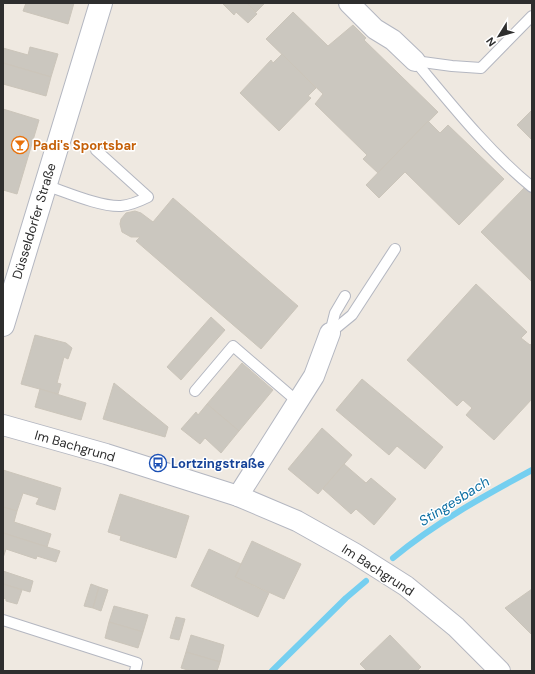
<svg xmlns="http://www.w3.org/2000/svg" width="535" height="674" font-family="'DM Sans',sans-serif">
<style>
.lines{fill:none;stroke-linecap:round;stroke-linejoin:round}
.stream{stroke:#75cff0;stroke-width:6}
.building{fill:#cbc7bf;stroke:#cbc5ba}
.lane-casing{stroke:#b4b7c1;stroke-width:12}
.street-casing{stroke:#b4b7c1;stroke-width:22}
.secondary-casing{stroke:#b4b7c1;stroke-width:24}
.lane{stroke:#fff;stroke-width:10}
.street{stroke:#fff;stroke-width:20}
.secondary{stroke:#fff;stroke-width:22}
.labels{text-anchor:middle;dominant-baseline:central;stroke-width:3;stroke-linejoin:round;paint-order:stroke}
.food-label{font-size:13px;font-weight:bold;fill:#c56008;stroke:#fff;text-anchor:start}
.street-label{font-size:13px;fill:#2e2e2e;stroke:#fff}
.transit-label{font-size:13px;font-weight:bold;fill:#164399;stroke:#fff;text-anchor:start}
.water-label{font-size:14px;font-style:italic;fill:#0d6fa3;stroke:#fff}
</style>
<rect width="100%" height="100%" fill="#efe9e1"/>
<g class="lines">
<g class="stream">
<path d="M393 558C435 523 484 496 532 470"/>
<path d="M272 671 346 598 366 581"/>
</g>
</g>
<g class="building">
<path d="M26 3H74L68 24 23 11Z"/>
<path d="M225 3H247L257 14 248 23 236 12 234 15 223 4Z"/>
<path d="M247 3H265L256 12Z"/>
<path d="M293 12 328 46 353 25 366 38 364 40 438 112 378 173 363 159 367 155 315 104 323 94 266 39Z"/>
<path d="M30 47 58 54 51 77 3 63V48L28 55Z"/>
<path d="M282 54 316 88 308 96 311 98 279 131 240 93 271 60 273 63Z"/>
<path d="M3 63 51 77 46 96 3 84Z"/>
<path d="M3 109 39 120 17 194 3 190Z"/>
<path d="M532 110V140L517 125Z"/>
<path d="M428 121 440 133 448 125 504 179 459 225 405 172 379 198 366 185Z"/>
<path d="M525 187 532 194V282L481 232Z"/>
<path d="M173 198 298 306 261 349 136 241 140 237H131L122 232 120 224 121 219 126 213 135 211 141 213 153 222Z"/>
<path d="M476 284 527 332 521 338 530 345 532 343V399L494 440 466 415 472 408 463 400 457 406 407 360Z"/>
<path d="M211 317 225 330 181 380 167 367Z"/>
<path d="M35 335 66 343 72 348 68 359 64 357 57 383 61 384 58 394 21 384Z"/>
<path d="M242 363 273 390 239 431 207 404Z"/>
<path d="M362 379 443 447 425 469 397 446 389 455 336 410Z"/>
<path d="M114 383 168 427 165 437 103 419Z"/>
<path d="M40 389 86 403 81 420 35 407Z"/>
<path d="M207 404 239 431 221 453 205 438 200 444 181 429 196 412 198 415Z"/>
<path d="M322 428 352 455 318 494 288 469Z"/>
<path d="M344 464 366 483 371 478 396 499 374 525 356 509 351 514 323 489Z"/>
<path d="M3 470 61 488 55 510 36 504 39 498 23 493 17 511 3 507Z"/>
<path d="M120 494 189 516 176 558 120 540 121 536 108 532Z"/>
<path d="M3 507 17 511 14 522 51 534 47 547 3 533Z"/>
<path d="M3 533 60 551 56 562 37 556 36 559 6 549 3 558Z"/>
<path d="M252 541 301 564 284 599 235 577Z"/>
<path d="M209 549 241 564 235 577 269 593 258 617 191 586Z"/>
<path d="M3 571 33 581 30 592 3 584Z"/>
<path d="M3 584 22 590 17 604 6 601V599L3 598Z"/>
<path d="M91 584 99 587 93 608 84 606Z"/>
<path d="M99 587 108 590 101 611 93 608Z"/>
<path d="M532 589V635L505 608Z"/>
<path d="M114 606 148 615 143 632 109 622Z"/>
<path d="M176 617 185 619 179 640 170 638Z"/>
<path d="M109 622 143 632 138 648 105 638Z"/>
<path d="M191 635 224 645 220 662 186 652Z"/>
<path d="M390 635 421 667 417 671H367L360 664Z"/>
<path d="M186 652 220 662 217 671H191L181 668Z"/>
</g>
<g class="lines">
<g class="lane-casing">
<g id="lane">
<path d="M415 61C451 104 488 151 532 187"/>
<path d="M415 61 452 66 481 68 532 16"/>
<path d="M45 185C66 192 100 207 121 206 131 205 140 201 148 197L96 150"/>
<path d="M330 333 352 315 395 249"/>
<path d="M330 333 335 313 345 296"/>
<path d="M195 391 233 346 298 402"/>
<path d="M3 620 137 663 135 671"/>
</g>
</g>
<g class="street-casing">
<g id="street">
<path d="M349 3 375 29 393 40 415 61"/>
<path d="M3 425 106 454 238 496 297 521 354 553 406 586 456 627 500 671"/>
<path d="M238 496 314 376 330 333"/>
</g>
</g>
<g class="secondary-casing">
<path id="secondary" d="M3 325 101 3"/>
</g>
<use href="#lane" class="lane"/>
<use href="#street" class="street"/>
<use href="#secondary" class="secondary"/>
</g>
<defs>
<g id="bar-ring" transform="scale(0.9)"><circle r="9.5" fill="#fff" stroke="#e8710a" stroke-width="1.5"/><path d="M-6-5H6L.8 .8V4.5H3.5V6h-7V4.5H-.8V.8Z" fill="#e8710a"/></g>
<g id="bus-ring" transform="scale(0.9)"><circle r="9.5" fill="#fff" stroke="#1a4fb4" stroke-width="1.5"/><path d="M-5-6H5V4H4V6H2V4H-2V6H-4V4H-5ZM-3.5-4V0h7V-4ZM-3.5 1.2v1.5H-2V1.2ZM2 1.2v1.5H3.5V1.2Z" fill="#1a4fb4"/></g>
</defs>
<g fill-rule="evenodd">
<use href="#bar-ring" x="20" y="145"/>
<use href="#bus-ring" x="158" y="463"/>
</g>
<g class="labels">
<g class="food-label">
<text x="33" y="145">Padi's Sportsbar</text>
</g>
<g class="street-label">
<text transform="translate(34 221) rotate(-73)">Düsseldorfer Straße</text>
<text transform="translate(75 446) rotate(16)">Im Bachgrund</text>
<text transform="translate(378 570) rotate(33)">Im Bachgrund</text>
</g>
<g class="transit-label">
<text x="171" y="463">Lortzingstraße</text>
</g>
<g class="water-label">
<text transform="translate(454 501) rotate(-32)">Stingesbach</text>
</g>
</g>
<rect width="535" height="674" fill="none" stroke="#2e2e2e" stroke-width="8"/>
<g transform="translate(499 36) rotate(233)" stroke="#ffffff" stroke-width="3" paint-order="stroke">
<path d="M0-3L7 15L0 10L-7 15Z" fill="#2e2e2e"/>
<text y="-6" font-size="11" font-weight="bold" text-anchor="middle" fill="#2e2e2e">N</text>
</g>
</svg>
